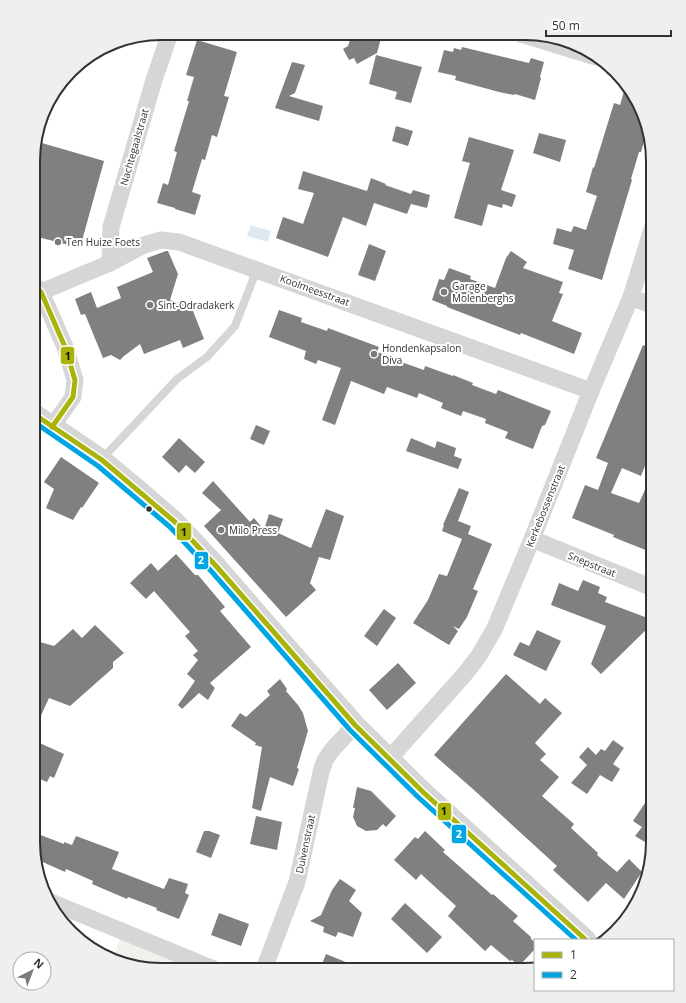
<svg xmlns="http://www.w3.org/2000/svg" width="686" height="1003" font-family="'Open Sans',sans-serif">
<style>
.green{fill:#eff2ec}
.water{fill:#dfe9f1}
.building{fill:#808080}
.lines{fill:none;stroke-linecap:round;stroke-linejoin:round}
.service{stroke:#d6d6d6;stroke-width:8}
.minor{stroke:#d6d6d6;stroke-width:17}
.tertiary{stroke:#d6d6d6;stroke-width:21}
.bus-1-casing{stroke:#fff;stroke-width:8}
.bus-2-casing{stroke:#fff;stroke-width:8}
.bus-1{stroke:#aab30a;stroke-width:5}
.bus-2{stroke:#00a6e2;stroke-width:5}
.poi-dot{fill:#7a7a7a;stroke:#fff;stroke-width:1.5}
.bus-dot{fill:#323232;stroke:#fff;stroke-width:1.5}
.labels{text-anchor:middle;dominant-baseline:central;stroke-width:4;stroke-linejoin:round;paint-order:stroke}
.street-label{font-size:10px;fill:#323232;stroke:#fff}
.poi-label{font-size:10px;fill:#323232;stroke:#fff;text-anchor:start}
.rim{fill:none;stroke:#323232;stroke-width:2}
.line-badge{stroke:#fff;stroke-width:1.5}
.badge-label{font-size:11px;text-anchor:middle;font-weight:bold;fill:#fff}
.pale-badge-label{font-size:11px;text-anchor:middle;font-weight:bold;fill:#111}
</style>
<rect width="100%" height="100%" fill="#fff"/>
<path class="green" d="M120 939 188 965 186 969H145L114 956Z"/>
<path class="water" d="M251 225 271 231 268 242 247 236Z"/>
<g class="building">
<path d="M352 34H382L377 53 357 64 354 58 349 60 343 49 348 46Z"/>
<path d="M197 40 237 52 224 96 229 97 217 137 212 135 205 160 202 159 192 192 201 195 195 215 175 209V208L157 203 163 183 168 185 177 152 174 151 189 101H187L194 77 186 75Z"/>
<path d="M462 47 529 63 531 58 544 62 540 77 541 78 535 100 515 94 514 95 499 92 455 80 456 76 438 72 444 50 453 52 454 48 461 50Z"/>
<path d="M376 55 422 67 411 103 395 99 397 92 369 84Z"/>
<path d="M292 62 305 65 295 93 289 96 323 106 319 121 275 108Z"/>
<path d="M625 88 643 112 647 131 641 152H639L631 179 632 180 602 280 568 269 574 250 553 244 557 228 571 232 574 226 586 230 597 196 586 192 593 167 594 168 614 103 620 105Z"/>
<path d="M396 126 413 131 408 146 392 141Z"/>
<path d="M539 133 566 140 560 162 533 153Z"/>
<path d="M469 137 514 150 501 190 516 195 512 207 503 204 502 208 488 204 482 226 454 218 470 163 462 161Z"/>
<path d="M35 141 104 161 80 248 34 236V144Z"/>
<path d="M303 171 367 191 371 178 386 184 385 185 411 194 413 190 430 195 427 208 411 204 407 214 374 203 366 226 343 217 328 257 276 238 283 217 303 224 314 193 298 189Z"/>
<path d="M369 244 386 251 375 281 358 275Z"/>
<path d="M166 251H168L178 274 170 300 191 306 204 339 183 348 180 340 144 354 140 344 124 356 120 360 111 355 103 358 85 314 81 315 75 299 91 292 97 308 121 298 117 287 153 272 147 258Z"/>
<path d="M511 251 527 262 523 268 563 282 559 293 563 294 552 321 582 333 574 354 521 333 520 335 447 307V306L432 300 439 279 444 280 449 268 471 276 470 279 495 288 506 258Z"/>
<path d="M279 310 302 318 301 322 327 331 328 328 379 347 377 352 387 355V357L424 370 425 366 453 376V375L473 383 472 385 496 394 498 390 551 411 545 425 542 426 533 449 505 438 508 432 485 423 486 419 463 411 461 416 441 408 443 403 419 393 417 398 387 387 384 394 351 381 335 425 322 420 341 368 318 360 316 364 304 359 306 351 269 337Z"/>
<path d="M643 345 653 349V437L646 454 649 456 641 476 622 468 611 493 639 503 653 472V553L613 537 614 535 572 518 585 485 598 490 608 463 596 458Z"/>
<path d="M256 425 270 431 264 445 250 439Z"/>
<path d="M179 438 205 462 195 473 186 465 179 473 162 457Z"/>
<path d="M411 438 435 448 437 441 456 448 454 456 462 459 458 469 406 451Z"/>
<path d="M61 457 99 483 82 508 81 507 73 520 46 508 54 489 44 482Z"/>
<path d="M213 481 250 522 254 518 264 530 269 514 283 519 278 533 311 548 326 509 344 516 330 560 319 557 310 583 316 590 286 617 204 526 221 510 202 493Z"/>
<path d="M459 488 469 492 458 521 471 526 468 534 492 544 473 589 478 591 467 617 459 629 453 626 458 631 449 645 413 623 428 600 439 574 447 576 462 539 442 531 444 525H443Z"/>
<path d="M176 554 195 575H198L225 607 220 611 251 647 210 683 215 688 208 700 199 693 182 709 178 705 195 681 187 674 198 660 193 655 198 651 185 636 190 632 154 591 146 599 130 583 151 563 158 571Z"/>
<path d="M583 580 600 587 598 593 607 597 605 602 653 620V623L601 674 591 664 606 626 551 605 559 583 578 591Z"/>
<path d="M384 609 396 618 377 646 364 636Z"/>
<path d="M95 625 124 653 113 662V668L70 706 49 698 33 733V640L54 646 73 629 82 638Z"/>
<path d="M537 630 561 641 546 671 513 655 520 642 529 646Z"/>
<path d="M398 663 416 683 387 710 369 690Z"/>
<path d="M506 674 540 704 545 698 562 713 535 743 546 754 540 760 559 777 542 796 574 824 571 828 598 853 597 855 617 872 629 859 642 872 624 899 606 883 588 902 553 870 557 866 474 790 434 755Z"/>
<path d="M280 679 287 689 286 691 298 705 303 713 308 731 297 768 299 769 293 786 270 777 261 811 252 808 262 747 255 745 256 743 231 726 240 713 246 717 270 695 267 691Z"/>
<path d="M33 740 64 754 54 778 50 776 47 782 33 776Z"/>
<path d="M613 740 624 748 613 764 620 769 612 782 600 775 587 794 571 783 587 765 579 757 588 747 596 755 601 749 605 751Z"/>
<path d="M357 787 371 791 396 816 386 827 383 824 377 830 366 831 357 826 353 817 355 808H353Z"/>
<path d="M653 791V847L635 836 642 827 633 821Z"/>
<path d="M256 816 282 822 277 850 250 844Z"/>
<path d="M204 831H209L220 835 211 858 196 852Z"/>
<path d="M425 831 445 850 443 852 492 895 493 894 518 916 513 921 531 937V939L535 942V949L519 966 512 960 510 961 491 945 485 951 448 916 456 906 421 874 416 880 394 860 415 837 418 839Z"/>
<path d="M38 834 64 844V842L72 845 76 836 119 852 112 869 164 889 169 878 188 884 185 893 189 895 179 919 156 910 157 908 128 897 127 899 92 884 93 881 66 869 65 872 36 859 34 845Z"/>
<path d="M340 879 356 890 349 901 362 913 353 937 338 932 336 937 323 932 324 927 310 921 321 915 332 890Z"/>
<path d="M405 903 442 937 427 953 391 919Z"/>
<path d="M219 913 249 924 241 946 211 935Z"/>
<path d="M326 954 363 969V970L320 969Z"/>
</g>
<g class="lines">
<path class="service" d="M102 459 177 379 207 357 235 326 257 269"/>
<g class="minor">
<path d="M521 34 596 57"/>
<path d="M110 263 111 227 154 80 170 33"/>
<path d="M34 285 41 292 65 347 75 380 73 397 52 427"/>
<path d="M41 292 110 263 144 245 161 240 179 242 591 391"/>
<path d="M631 297 653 306"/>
<path d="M532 539 653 588"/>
<path d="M389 759 464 675 478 657 494 630 532 539 591 391 631 297 653 226"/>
<path d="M51 902 214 969"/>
<path d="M264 969 297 882 321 772 325 760 332 750 355 725"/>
</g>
<path class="tertiary" d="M34 414 102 460 138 490 175 522 217 567 261 618 355 725 423 792 586 940"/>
<g class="bus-1-casing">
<g id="bus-1">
<path d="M34 285 41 292 65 347 75 380 73 397 52 427"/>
<path d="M34 414 102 460 175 522 217 567 355 725 423 792 586 940"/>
</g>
</g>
<g class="bus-2-casing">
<path id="bus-2" d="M34 422 98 466 170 527 212 572 350 730 418 797 576 940"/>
</g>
<use href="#bus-1" class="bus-1"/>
<use href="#bus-2" class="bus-2"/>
</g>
<g class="poi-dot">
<circle cx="58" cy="242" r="4"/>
<circle cx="444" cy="292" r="4"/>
<circle cx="150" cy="305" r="4"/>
<circle cx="374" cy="354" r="4"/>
<circle cx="221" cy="530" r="4"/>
</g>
<circle class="bus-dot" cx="149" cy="509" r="3.5"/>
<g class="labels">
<g class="street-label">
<text transform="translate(134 147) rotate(-74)">Nachtegaalstraat</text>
<text transform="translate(315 290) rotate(20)">Koolmeesstraat</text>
<text transform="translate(545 506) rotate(-68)">Kerkebossenstraat</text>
<text transform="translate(592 564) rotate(22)">Snepstraat</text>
<text transform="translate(305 844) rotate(-78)">Duivenstraat</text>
</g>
<g class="poi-label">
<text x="66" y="242">Ten Huize Foets</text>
<text x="452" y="286">Garage<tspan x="452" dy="12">Molenberghs</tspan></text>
<text x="158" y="305">Sint-Odradakerk</text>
<text x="382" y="348">Hondenkapsalon<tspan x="382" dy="12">Diva</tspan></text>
<text x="229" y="530">Milo Press</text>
</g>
</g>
<path d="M0 0H686V1003H0ZM161 40H525A121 121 0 0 1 646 161V842A121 121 0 0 1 525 963H161A121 121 0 0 1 40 842V161A121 121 0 0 1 161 40Z" fill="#efefef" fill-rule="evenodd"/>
<path class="rim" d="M161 40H525A121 121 0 0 1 646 161V842A121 121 0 0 1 525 963H161A121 121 0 0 1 40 842V161A121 121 0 0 1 161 40Z"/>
<g class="line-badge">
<rect x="60" y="346" width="15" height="19" rx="4" fill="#aab30a"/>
<rect x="176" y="522" width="16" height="19" rx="4" fill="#aab30a"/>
<rect x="194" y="551" width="15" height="19" rx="4" fill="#00a6e2"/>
<rect x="437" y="802" width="15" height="19" rx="4" fill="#aab30a"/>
<rect x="451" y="824" width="16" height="20" rx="4" fill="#00a6e2"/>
</g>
<g class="badge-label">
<text x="201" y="564">2</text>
<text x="459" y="838">2</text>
</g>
<g class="pale-badge-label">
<text x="68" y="360">1</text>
<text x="184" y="536">1</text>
<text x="444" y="815">1</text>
</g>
<rect x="534" y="939" width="140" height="52" fill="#ffffff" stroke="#adadad"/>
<rect x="542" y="952" width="20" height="6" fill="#aab30a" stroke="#adadad"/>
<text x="570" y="959" font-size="12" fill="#323232">1</text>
<rect x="542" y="972" width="20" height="6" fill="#00a6e2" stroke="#adadad"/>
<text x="570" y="979" font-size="12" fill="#323232">2</text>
<g transform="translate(32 971) rotate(42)"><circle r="19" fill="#ffffff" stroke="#adadad"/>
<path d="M0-3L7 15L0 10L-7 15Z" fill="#7a7a7a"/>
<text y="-6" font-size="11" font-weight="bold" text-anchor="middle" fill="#323232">N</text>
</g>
<path d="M546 30v6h125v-6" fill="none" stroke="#323232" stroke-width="2"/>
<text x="552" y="30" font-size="12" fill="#323232" stroke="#ffffff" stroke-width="3" paint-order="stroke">50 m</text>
</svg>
